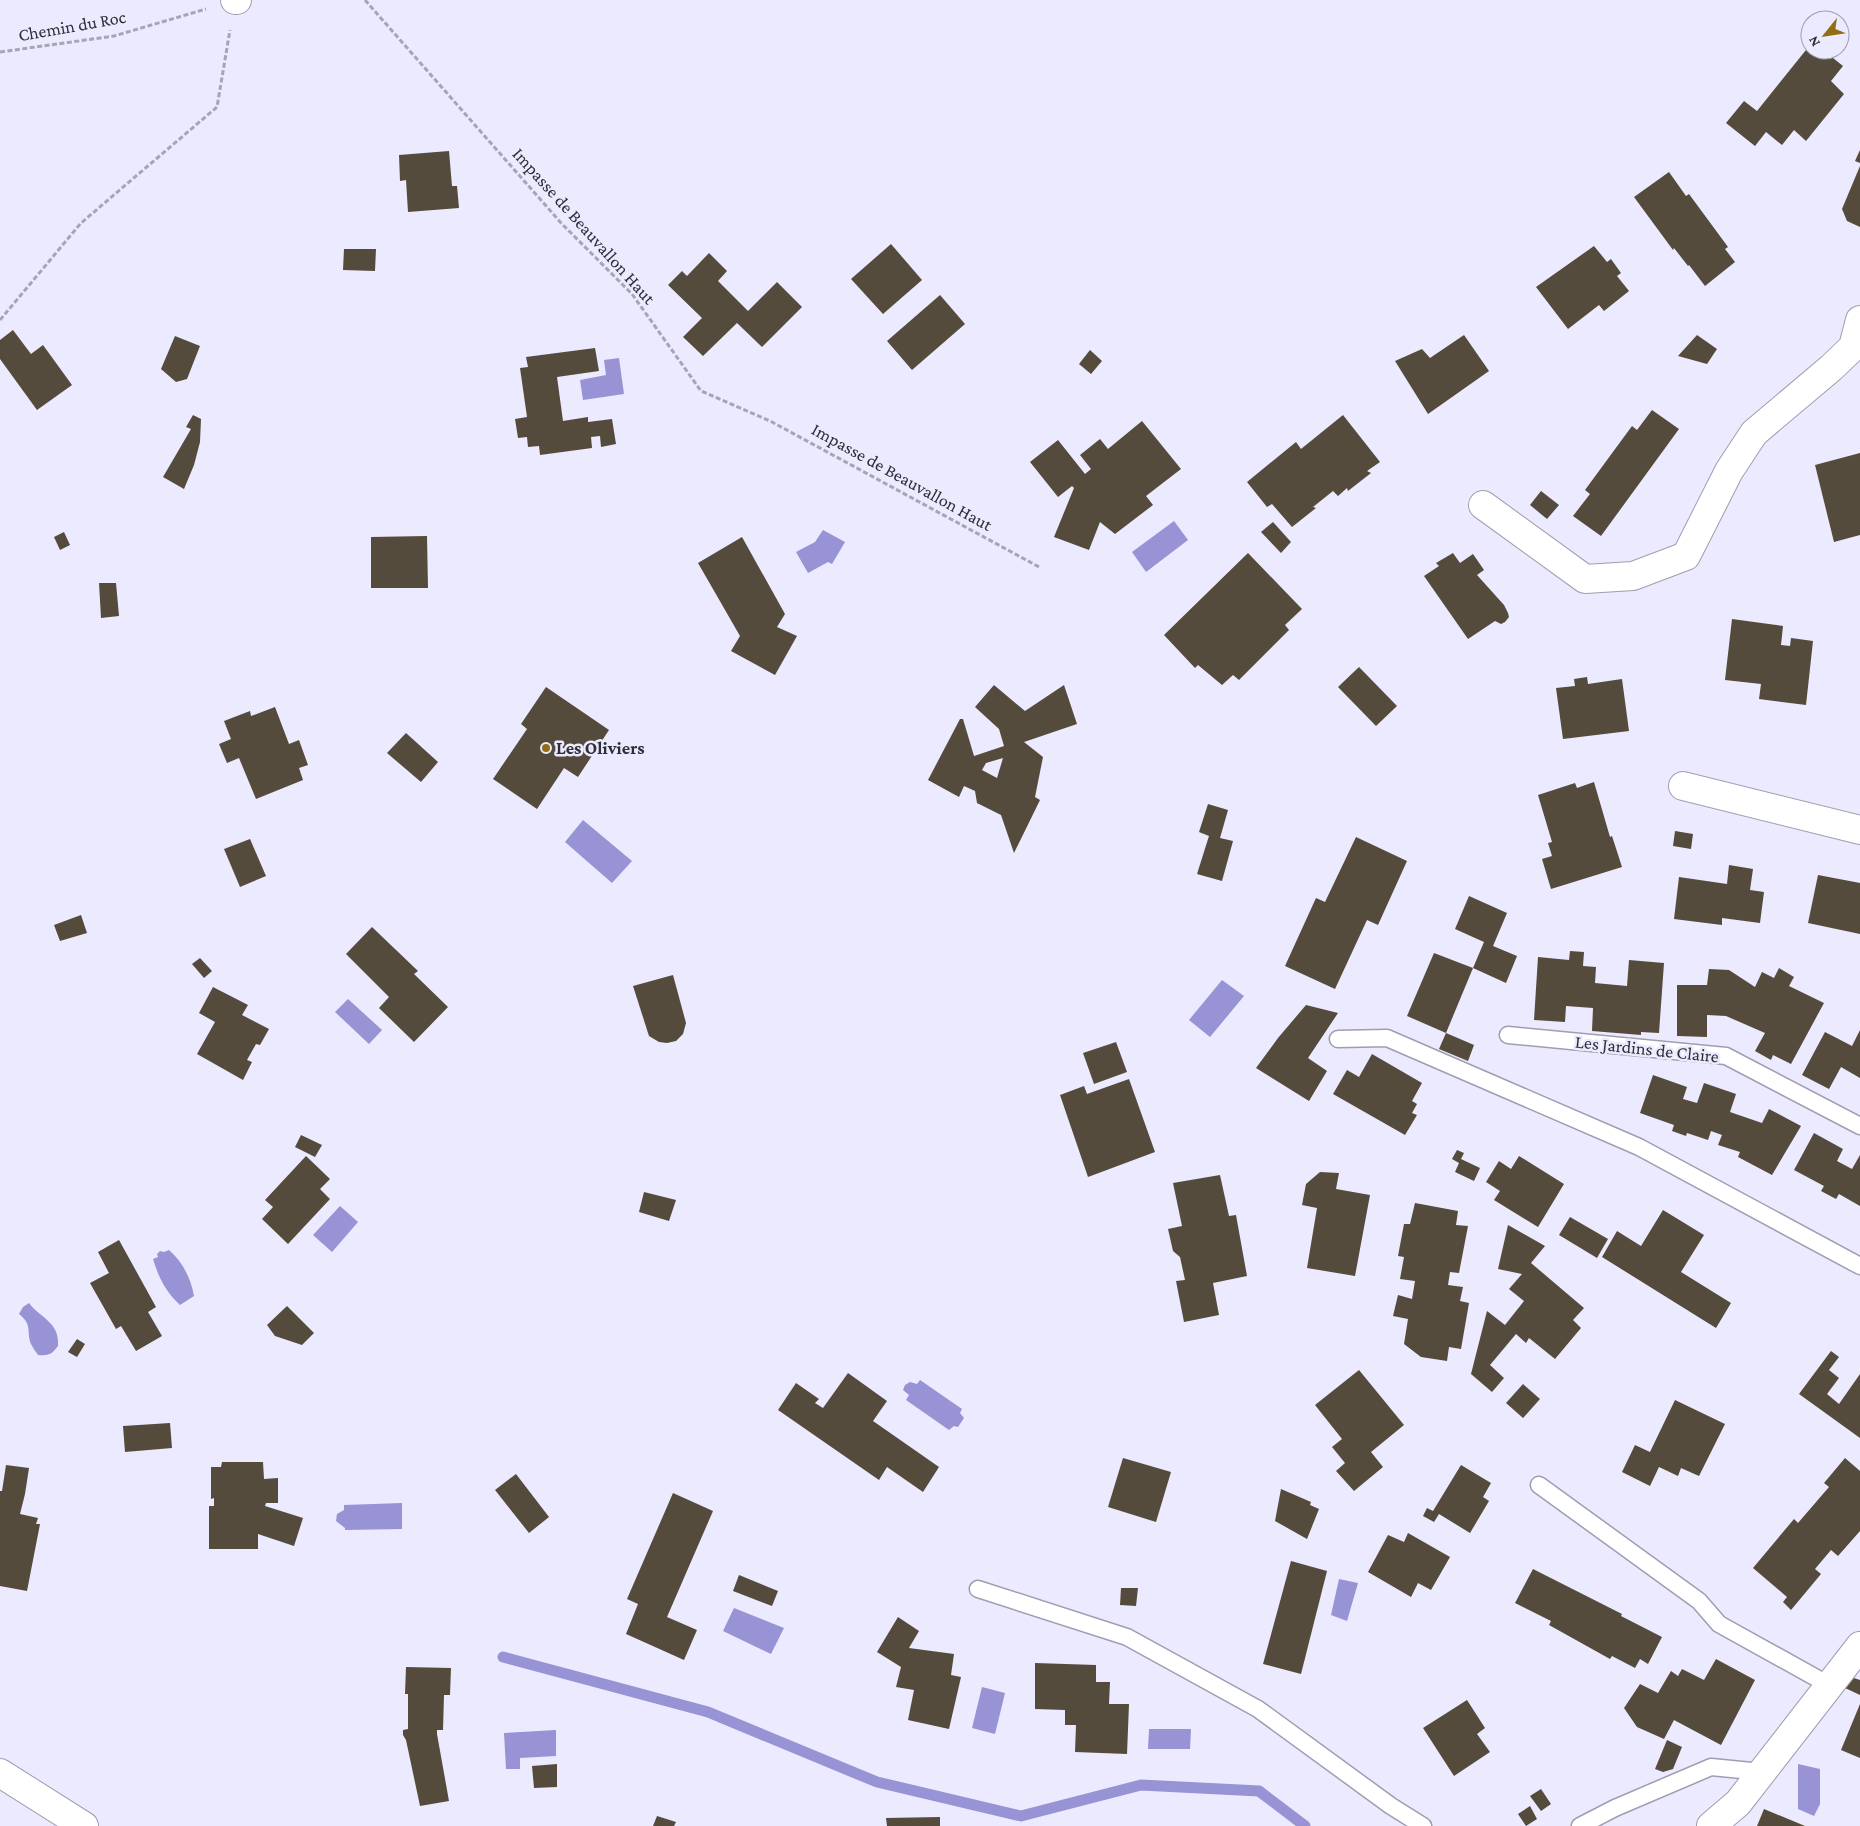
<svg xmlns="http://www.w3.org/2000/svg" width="1860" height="1826" font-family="'Crimson Pro',serif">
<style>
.water{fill:#9793d4}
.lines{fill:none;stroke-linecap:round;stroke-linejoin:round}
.stream{stroke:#9793d4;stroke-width:11}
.building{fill:#544b3c;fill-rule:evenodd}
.service-casing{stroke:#9e9eb0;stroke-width:19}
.minor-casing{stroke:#9e9eb0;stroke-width:30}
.path{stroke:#a5a5b4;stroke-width:3;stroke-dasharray:5 2.5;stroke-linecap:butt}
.service{stroke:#fff;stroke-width:16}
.minor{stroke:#fff;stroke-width:28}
.poi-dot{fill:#946c16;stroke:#ebeafe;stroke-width:2}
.labels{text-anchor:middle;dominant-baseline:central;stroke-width:5;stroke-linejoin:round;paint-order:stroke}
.street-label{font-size:18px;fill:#2e2e36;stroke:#ebeafe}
.poi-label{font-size:18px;font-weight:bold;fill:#2e2e36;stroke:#ebeafe;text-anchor:start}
</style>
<rect width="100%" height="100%" fill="#ebeafe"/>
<g class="water">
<path d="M619 358 624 394 583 400 580 380 606 375 604 360Z"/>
<path d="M1174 521 1188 540 1146 572 1132 552Z"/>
<path d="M823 530 845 542 832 564 828 562 808 573 796 552 815 542Z"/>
<path d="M583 820 632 861 612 883 565 842Z"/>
<path d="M1222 980 1244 996 1210 1037 1189 1020Z"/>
<path d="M348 999 382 1030 369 1044 335 1012Z"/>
<path d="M340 1206 358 1222 332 1252 313 1235Z"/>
<path d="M169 1250C183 1262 191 1279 194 1296L180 1305C165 1291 159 1278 153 1259L158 1257 157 1254 160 1251 164 1252Z"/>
<path d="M29 1303C40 1318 60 1322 58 1346 52 1354 49 1356 38 1355 36 1352 33 1348 31 1344 26 1331 33 1325 19 1314L23 1307Z"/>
<path d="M920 1380 962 1409 960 1413 964 1418 958 1427 954 1426 949 1430 906 1400 909 1395 903 1390 905 1385 910 1382 917 1384Z"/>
<path d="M402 1503V1529L345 1530V1528L336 1521 337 1514 344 1510V1505Z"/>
<path d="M1339 1579 1358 1583 1347 1621 1331 1615Z"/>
<path d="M734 1608 784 1628 771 1654 723 1631Z"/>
<path d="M982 1687 1005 1693 995 1734 972 1728Z"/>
<path d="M1149 1729H1191L1190 1749H1148Z"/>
<path d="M556 1730V1756L520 1758V1769H506L504 1733Z"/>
<path d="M1798 1764 1820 1769V1804L1814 1816 1798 1809Z"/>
</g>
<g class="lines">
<path class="stream" d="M503 1657 708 1712 877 1782 1021 1816 1141 1785 1259 1791 1305 1826"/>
</g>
<g class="building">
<path d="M1810 45V50H1823L1843 66 1831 81 1844 94 1806 141 1794 130 1782 145 1766 132 1755 146 1726 123 1744 101 1757 111Z"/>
<path d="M1860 150V163L1855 161Z"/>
<path d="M449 151 452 186H457L459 208 408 212 406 180 400 181 399 155Z"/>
<path d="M1860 166V227L1847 221 1842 209Z"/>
<path d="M1669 172 1686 196 1689 194 1728 247 1725 249 1735 262 1705 286 1689 265 1688 266 1674 248 1673 250 1634 197Z"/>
<path d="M891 244 922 280 883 314 851 279Z"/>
<path d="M1594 246 1607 262 1611 259 1621 273 1617 276 1629 291 1604 311 1599 305 1568 329 1536 287Z"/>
<path d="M344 249H376L375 271 343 270Z"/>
<path d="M709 253 727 271 718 281 748 311 777 282 802 307 762 347 737 323 703 356 683 337 702 318 668 285 682 271 687 276Z"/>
<path d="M940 295 965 324 912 370 887 341Z"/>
<path d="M13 330 31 354 43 345 72 385 37 410 0 359V340Z"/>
<path d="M1464 335 1489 371 1428 414 1395 361 1422 349 1430 358Z"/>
<path d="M1697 335 1717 349 1707 364 1678 356Z"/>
<path d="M175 336 200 346 187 379 176 382 161 369Z"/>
<path d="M595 348 599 371 557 377 563 421 588 417V422L612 419 616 444 601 447 600 436 591 437 592 448 540 455 539 446 528 447 527 437 518 438 515 419 527 417 520 368 528 367 526 357Z"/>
<path d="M1090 350 1102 361 1091 374 1079 364Z"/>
<path d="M1652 410 1679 429 1601 536 1573 516 1590 494 1585 490 1632 426 1637 430Z"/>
<path d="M193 415 201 419 200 442 194 465 184 489 163 477 191 429 186 427Z"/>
<path d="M1343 415 1380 462 1367 471 1371 473 1348 491 1347 488 1338 496 1333 491 1313 507 1316 508 1292 527 1272 504 1267 507 1247 482 1296 442 1301 449Z"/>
<path d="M1142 421 1181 469 1146 496 1153 505 1115 534 1100 522 1089 550 1054 537 1074 488 1072 486 1058 497 1030 462 1058 440 1085 474 1091 469 1080 455 1100 439 1108 449Z"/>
<path d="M1860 453V535L1834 542 1815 465Z"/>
<path d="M1541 491 1559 505 1547 519 1530 505Z"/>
<path d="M1273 522 1291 542 1281 553 1261 532Z"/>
<path d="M64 532 70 545 60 550 54 537Z"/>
<path d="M427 536 428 588H371V537Z"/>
<path d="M742 537 785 614 777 627 797 636 775 675 731 651 740 636 698 563Z"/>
<path d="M1248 553 1302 609 1285 625 1289 630 1239 680 1233 675 1222 685 1198 665 1195 668 1164 635Z"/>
<path d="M1453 553 1460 563 1473 554 1484 570 1477 575 1504 605 1508 613 1509 617 1505 622 1501 624 1495 621 1468 639 1424 576 1439 566 1436 563Z"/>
<path d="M99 583H116L119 616 101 618Z"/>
<path d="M1732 619 1783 626 1781 645 1790 646 1791 638 1813 641 1806 705 1759 699 1761 684 1725 680Z"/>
<path d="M1359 667 1397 706 1376 726 1338 687Z"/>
<path d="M1587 677 1588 684 1622 679 1629 731 1563 739 1556 688 1575 686 1574 679Z"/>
<path d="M994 685 1025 711 1064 685 1077 724 1024 742 1043 757 1035 797 1040 800 1014 853 1001 815 977 803 975 791 964 786 959 797 928 780 960 719H963L974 756 1004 746 999 729 975 707ZM1003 758 997 778 982 770 986 763Z"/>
<path d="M546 687 609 730 578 777 564 768 537 809 493 779 527 729 521 724Z"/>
<path d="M275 707 289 744 299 740 308 765 299 768 303 780 256 799 239 758 227 763 219 744 231 739 224 721 250 711 251 716Z"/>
<path d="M406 733 438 762 421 782 387 753Z"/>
<path d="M1594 782 1610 837 1612 836 1622 867 1551 889 1542 859 1552 856 1548 843 1552 842 1538 795 1575 783 1577 788Z"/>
<path d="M1208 804 1228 810 1220 838 1233 841 1222 881 1197 874 1209 836 1199 832Z"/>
<path d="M1675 831 1693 834 1691 849 1673 846Z"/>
<path d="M1356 837 1407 861 1378 925 1367 920 1335 989 1285 966 1316 898 1325 902Z"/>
<path d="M250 839 266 876 240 887 224 849Z"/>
<path d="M1729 865 1753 869 1750 890 1764 892 1760 923 1722 918V925L1674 919 1679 877 1727 884Z"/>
<path d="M1818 875 1860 883V934L1808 923Z"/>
<path d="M1469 896 1507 913 1493 946 1517 956 1506 983 1473 968 1484 942 1455 929Z"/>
<path d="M81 915 87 933 60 941 54 925Z"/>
<path d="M372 927 418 971 414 974 448 1007 414 1042 379 1008 389 997 346 954Z"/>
<path d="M1570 951 1584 952 1583 966 1596 967 1595 983 1627 986 1629 960 1664 963 1659 1033 1641 1032V1035L1592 1031 1593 1008 1566 1006 1565 1022 1534 1020 1538 957 1569 960Z"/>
<path d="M1434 953 1473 968 1446 1033 1407 1016Z"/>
<path d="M200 958 212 971 204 978 192 964Z"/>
<path d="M1779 968 1794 977 1789 986 1824 1003 1791 1064 1773 1055 1771 1060 1755 1051 1765 1033 1726 1016 1707 1015V1037L1677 1036V985H1707L1709 969 1729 970 1755 987 1762 972 1774 978Z"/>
<path d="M673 975 686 1023 683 1034 676 1041 667 1043 659 1042 649 1036 633 986Z"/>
<path d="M213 987 248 1005 242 1015 269 1029 260 1045 256 1044 247 1060 252 1062 243 1080 197 1054 215 1022 199 1013Z"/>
<path d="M1306 1005 1338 1013 1308 1058 1327 1071 1309 1101 1256 1068 1278 1038Z"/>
<path d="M1860 1030V1078L1841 1067 1829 1089 1802 1075 1825 1032 1852 1046Z"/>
<path d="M1446 1033 1474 1045 1468 1061 1439 1049Z"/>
<path d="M1116 1042 1127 1072 1094 1084 1083 1053Z"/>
<path d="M1372 1054 1422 1083 1412 1101 1417 1104 1412 1113 1417 1115 1405 1135 1333 1094 1347 1070 1359 1077Z"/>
<path d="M1653 1075 1687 1087 1683 1099 1697 1103 1704 1083 1736 1094 1730 1112 1762 1123 1769 1109 1801 1126 1772 1175 1738 1157 1740 1152 1718 1145 1722 1135 1711 1131 1708 1140 1687 1133 1686 1136 1672 1131 1674 1125 1640 1113Z"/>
<path d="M1129 1079 1155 1152 1088 1177 1060 1095 1084 1086 1087 1094Z"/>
<path d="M1814 1133 1843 1149 1837 1161 1852 1169 1860 1155V1206L1839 1194 1836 1199 1821 1191 1824 1186 1794 1170Z"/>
<path d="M301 1135 322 1145 315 1157 295 1147Z"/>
<path d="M1457 1150 1464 1153 1461 1159 1480 1168 1474 1181 1455 1172 1459 1163 1452 1159Z"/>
<path d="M306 1156 330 1179 320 1189 330 1199 288 1244 262 1219 273 1207 265 1200Z"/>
<path d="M1519 1156 1564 1184 1538 1227 1494 1200 1500 1191 1486 1182 1499 1161 1511 1169Z"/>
<path d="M1320 1172 1339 1173 1336 1189 1370 1195 1355 1276 1307 1268 1317 1208 1302 1205 1306 1184Z"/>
<path d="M1220 1175 1229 1216 1236 1215 1247 1276 1213 1283 1219 1315 1184 1322 1176 1281 1185 1280 1180 1257 1173 1251 1168 1229 1182 1226 1173 1183Z"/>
<path d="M644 1192 676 1200 669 1221 639 1212Z"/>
<path d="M1415 1203 1458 1211 1456 1225 1468 1226 1459 1273 1450 1272 1448 1285 1463 1287 1460 1301 1469 1303 1461 1349 1449 1347 1447 1361 1421 1357 1404 1344 1408 1319 1393 1316 1398 1295 1412 1299 1415 1281 1400 1279 1404 1257 1398 1256 1404 1224H1410Z"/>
<path d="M1663 1210 1704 1235 1681 1272 1731 1303 1716 1328 1602 1257 1617 1231 1641 1246Z"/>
<path d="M1570 1217 1608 1239 1597 1258 1559 1235Z"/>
<path d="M1508 1225 1545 1246 1531 1263 1584 1308 1573 1320 1581 1328 1555 1359 1529 1338 1526 1343 1516 1334 1490 1365 1504 1378 1492 1392 1471 1374 1487 1311 1505 1325 1524 1301 1509 1289 1522 1274 1498 1269Z"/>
<path d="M119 1240 156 1307 148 1312 162 1336 136 1351 121 1326 116 1329 90 1283 109 1273 98 1252Z"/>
<path d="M287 1306 314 1333 302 1345 275 1336 267 1325Z"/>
<path d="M77 1339 85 1344 77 1357 68 1352Z"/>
<path d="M1831 1351 1839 1357 1829 1370 1839 1378 1827 1394 1839 1404 1860 1374V1438L1799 1394Z"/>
<path d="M1359 1370 1404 1425 1371 1452 1383 1467 1354 1491 1336 1471 1345 1463 1332 1447 1342 1439 1315 1405Z"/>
<path d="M848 1373 887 1401 873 1421 939 1467 923 1492 887 1467 879 1480 778 1410 796 1383 819 1399 815 1403 823 1408Z"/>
<path d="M1523 1384 1540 1399 1523 1418 1506 1403Z"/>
<path d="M1675 1400 1725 1424 1699 1476 1681 1468 1678 1476 1659 1467 1650 1486 1622 1472 1635 1445 1650 1452Z"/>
<path d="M170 1423 172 1448 125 1452 123 1426Z"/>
<path d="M1123 1458 1171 1472 1156 1522 1108 1507Z"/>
<path d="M1845 1458 1860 1471V1531L1838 1556 1831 1550 1815 1569 1821 1574 1791 1610 1783 1602 1787 1597 1753 1568 1794 1519 1798 1523 1829 1487 1824 1483Z"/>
<path d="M222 1462H263L264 1479 278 1478V1503H266L265 1506 303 1518 294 1546 258 1534V1549H209V1506H214V1498L211 1499V1467H221Z"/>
<path d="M6 1465 29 1468 25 1494 20 1514 38 1518 36 1524H40L27 1591 0 1586V1491H2Z"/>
<path d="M1461 1465 1491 1483 1483 1497 1489 1501 1470 1533 1439 1514 1434 1522 1423 1516 1427 1508 1433 1511Z"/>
<path d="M516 1474 549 1517 529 1533 495 1490Z"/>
<path d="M1281 1489 1311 1502 1310 1505 1319 1509 1307 1539 1275 1521Z"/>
<path d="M673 1493 713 1511 667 1617 697 1630 684 1660 626 1634 638 1604 627 1599Z"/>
<path d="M1408 1533 1450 1557 1431 1590 1418 1583 1411 1597 1368 1572 1388 1535 1404 1542Z"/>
<path d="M1291 1561 1327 1571 1301 1674 1263 1664Z"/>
<path d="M1533 1569 1622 1614 1621 1616 1662 1637 1648 1664 1640 1659 1635 1668 1612 1656 1610 1659 1549 1625 1551 1621 1515 1603Z"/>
<path d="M739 1575 778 1591 772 1606 733 1591Z"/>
<path d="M1121 1588H1138L1136 1606 1120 1605Z"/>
<path d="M898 1617 919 1631 909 1648 954 1654 951 1675 961 1677 949 1729 908 1720 914 1690 896 1687 901 1667 877 1652Z"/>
<path d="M1716 1659 1755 1680 1721 1745 1674 1720 1664 1739 1637 1727 1624 1708 1640 1684 1658 1693 1671 1671 1678 1676 1682 1669 1704 1680Z"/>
<path d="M1035 1663 1096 1665V1682H1110L1109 1704H1129L1127 1754 1075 1752 1076 1725H1065V1710L1035 1709Z"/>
<path d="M406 1667 451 1668 450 1695H444L443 1730H437V1734L449 1801 420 1806 406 1740 403 1735V1730L408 1729V1694H405Z"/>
<path d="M1854 1678 1860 1680V1695L1845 1688Z"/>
<path d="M1467 1700 1485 1728 1477 1734 1490 1752 1454 1776 1423 1728Z"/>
<path d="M1860 1704V1758L1841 1750Z"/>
<path d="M1667 1740 1682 1747 1673 1769 1663 1772 1655 1769Z"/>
<path d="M557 1764V1787L534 1788 532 1766Z"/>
<path d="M1541 1789 1551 1804 1541 1811 1530 1796Z"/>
<path d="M1530 1806 1537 1819 1526 1826 1518 1814Z"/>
<path d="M1764 1809 1805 1826H1757Z"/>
<path d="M657 1816 676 1822 674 1826H653Z"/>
<path d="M940 1817V1826H887L886 1818Z"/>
</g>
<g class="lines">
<g class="service-casing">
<g id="service">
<path d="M1508 1035 1726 1056 1860 1126"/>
<path d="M1338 1039 1387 1038 1639 1147 1860 1266"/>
<path d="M1539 1485 1699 1601 1719 1624 1829 1685"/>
<path d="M978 1589 1127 1637 1258 1709 1391 1806 1423 1826"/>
<path d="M1580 1826 1615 1808 1711 1767 1762 1772"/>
</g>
</g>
<g class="minor-casing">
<g id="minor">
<path d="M235 0H237"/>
<path d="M1483 505 1585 579 1633 576 1686 556 1729 471 1754 433 1831 368 1853 347 1860 320"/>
<path d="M1683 786 1860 830"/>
<path d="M0 1773 84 1826"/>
<path d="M1711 1826 1738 1803 1860 1646"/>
</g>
</g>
<g class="path">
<path d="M365 0 562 224 632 294 701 391 772 422 1041 568"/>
<path d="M0 52 114 36 206 9"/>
<path d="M0 320 81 223 217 107 230 30"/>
</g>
<use href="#service" class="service"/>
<use href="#minor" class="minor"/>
</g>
<circle class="poi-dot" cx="546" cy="748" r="5"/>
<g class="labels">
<g class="street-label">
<text transform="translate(72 26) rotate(-10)">Chemin du Roc</text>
<text transform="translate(584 226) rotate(48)">Impasse de Beauvallon Haut</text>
<text transform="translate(902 477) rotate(29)">Impasse de Beauvallon Haut</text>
<text transform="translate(1647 1049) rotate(6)">Les Jardins de Claire</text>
</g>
<g class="poi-label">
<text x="556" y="748">Les Oliviers</text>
</g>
</g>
<g transform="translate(1825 35) rotate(240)"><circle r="24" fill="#ebeafe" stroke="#9f9fae"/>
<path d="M0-4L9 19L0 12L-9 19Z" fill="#946c16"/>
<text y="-8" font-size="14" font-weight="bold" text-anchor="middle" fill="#2e2e36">N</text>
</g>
</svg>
